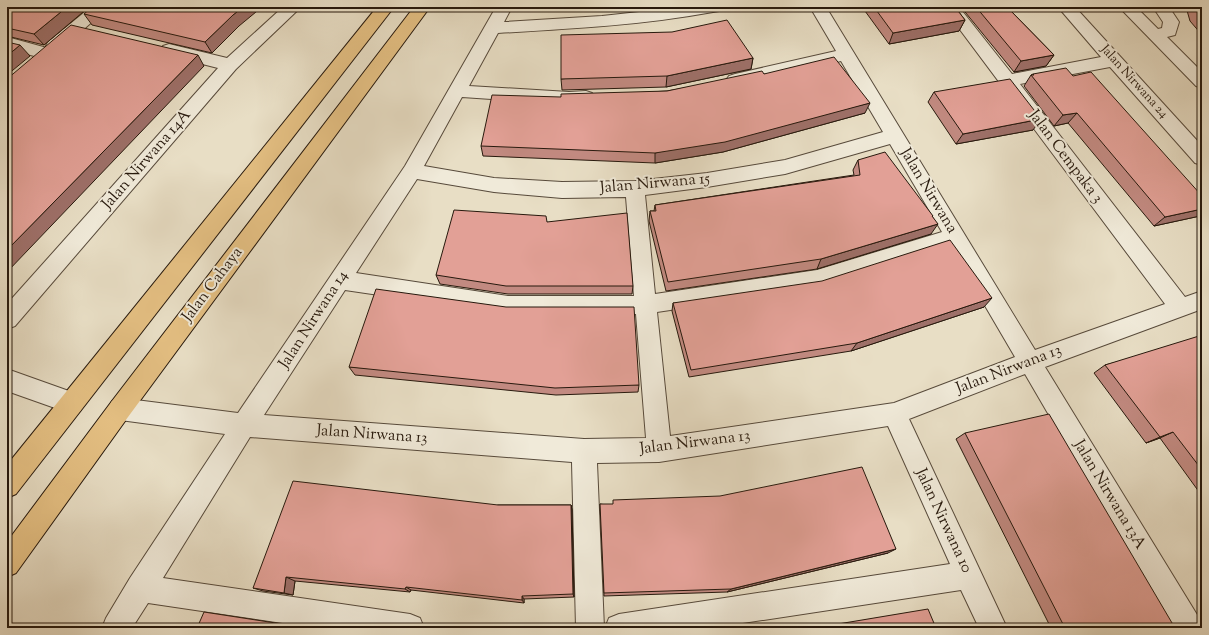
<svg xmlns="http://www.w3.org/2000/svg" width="1209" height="635" font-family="'Sorts Mill Goudy',serif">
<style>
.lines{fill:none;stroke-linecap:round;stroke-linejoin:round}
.minor-casing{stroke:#574a3b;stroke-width:2}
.major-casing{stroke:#27190d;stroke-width:2}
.minor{fill:#f0ead9;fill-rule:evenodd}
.major{fill:#e4bf82;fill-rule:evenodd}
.wall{fill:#c28a81;stroke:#27190d}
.shaded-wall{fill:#9e7069;stroke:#27190d}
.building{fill:#e2a096;stroke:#27190d}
.labels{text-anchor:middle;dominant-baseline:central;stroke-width:4;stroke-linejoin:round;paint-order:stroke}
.far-street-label{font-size:13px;fill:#27190d;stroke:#f0ead9}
.street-label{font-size:16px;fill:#27190d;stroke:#f0ead9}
</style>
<rect width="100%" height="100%" fill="#e8dec5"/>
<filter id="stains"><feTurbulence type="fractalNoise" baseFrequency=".005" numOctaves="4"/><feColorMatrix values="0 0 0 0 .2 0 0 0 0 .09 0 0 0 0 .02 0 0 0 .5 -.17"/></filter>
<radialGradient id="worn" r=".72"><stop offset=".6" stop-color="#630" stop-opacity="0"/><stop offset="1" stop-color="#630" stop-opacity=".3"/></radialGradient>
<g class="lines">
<g class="minor-casing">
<g id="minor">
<path d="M91 7H109L60 50 53 51 54 53 52 57 46 59 7 49V37L47 48 46 46 48 42Z"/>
<path d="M283 7H301L236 69 15 326 7 329V304L218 68 163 54 161 50 163 46 169 44 227 58Z"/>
<path d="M496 7H512L504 22 602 16 685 7H721L719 11 713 12C642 25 570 29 498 33L469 86 569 92 586 91 592 93 595 97 592 101 569 104 462 97 424 166 494 178 562 182 635 181 707 173 785 160 883 132 841 61 735 86 729 84 726 80 729 76 735 74 836 51 810 7H826L1035 350 1165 304 943 7H959L1012 74 1101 57 1058 7H1075L1202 146V165L1195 163 1110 67 1020 84 1185 297 1202 291V309L1045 367 1199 618 1202 628H1173L1025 374 909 419 1007 628H979L961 590 710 628H605L609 618 619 614 950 564 888 426 659 462 597 463 604 628H576L572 462 250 437 163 578 410 614 420 618 424 628H316L148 603 132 628H102L106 618 130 578 225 434 120 420 112 417 108 409 112 401 120 398 238 413 405 166ZM890 144 942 232 817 270 655 294 645 195 707 187 785 174ZM417 179 494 192 562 198 626 197 634 296H508L356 273ZM950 246 1015 357 894 403 670 436 657 312 817 288ZM345 290 508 314H636L646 438 584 439 264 415Z"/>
<path d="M1119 7H1136L1158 29 1162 28 1163 22 1153 7H1169L1179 22 1175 35 1167 37 1202 72V88L1196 86Z"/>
<path d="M7 369 80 395 84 403 80 411 72 414 7 391Z"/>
</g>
</g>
<g class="major-casing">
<g id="major">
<path d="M377 7H394L16 494 7 498V465Z"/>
<path d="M414 7H430L128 417 16 573 7 577V542L112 401Z"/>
</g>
</g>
<use href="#minor" class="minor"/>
<use href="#major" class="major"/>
</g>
<g class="wall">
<path d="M7 7H89L44 45 7 36Z"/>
<path d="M866 7H955L965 20 959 31 889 44 865 11Z"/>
<path d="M961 7H1007L1054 55 1046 66 1014 72Z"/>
<path d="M1186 7H1202V35L1190 21Z"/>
<path d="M84 14 239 26 212 53 92 25Z"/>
<path d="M753 58 751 69 666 87 562 90 561 79Z"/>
<path d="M764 74 865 113 723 152 655 163 483 156 481 146 561 97 667 91Z"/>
<path d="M1033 74 1200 216 1154 226 1068 123 1054 126 1024 86 1031 75Z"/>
<path d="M934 92 1033 130 956 144 928 102Z"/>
<path d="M858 160 933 216 932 217 931 234 817 269 666 291 649 221 650 211H654L655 205 854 175 853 170Z"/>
<path d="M547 222 633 286 632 294H508L440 284 436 275Z"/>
<path d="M673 303 984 307 851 351 689 377 672 311Z"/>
<path d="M1202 340V496L1160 438 1146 443 1094 373 1105 365Z"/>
<path d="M349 367 639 385 638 392 556 395 355 375Z"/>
<path d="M965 433 1175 628H1051L956 439Z"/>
<path d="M600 504 888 553 727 592 604 596Z"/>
<path d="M498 505H571L572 510 574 597 524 599V603L411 590 410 592 295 581 293 595 263 591 253 588Z"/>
</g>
<g class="shaded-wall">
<path d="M67 7H89L44 45 34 34Z"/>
<path d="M243 7H262L239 26 212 53 205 42 233 15Z"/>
<path d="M965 20 959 31 889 44 893 33Z"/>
<path d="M20 45 30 56 7 75V56Z"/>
<path d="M198 55 204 66 7 272V250Z"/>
<path d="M1054 55 1046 66 1014 72 1021 61Z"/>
<path d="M753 58 751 69 666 87 667 76Z"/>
<path d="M870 103 865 113 723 152 655 163V153Z"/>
<path d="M1077 113 1068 123 1054 126 1063 115Z"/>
<path d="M1041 119 1033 130 956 144 963 134Z"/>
<path d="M1202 209V215L1200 216 1154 226 1165 217Z"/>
<path d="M938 224 931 234 817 269 821 259Z"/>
<path d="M992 298 984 307 851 351 857 343Z"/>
<path d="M1173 432 1160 438 1146 443 1160 437Z"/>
<path d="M571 505 572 510 574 597 573 594Z"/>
<path d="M896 549 888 553 727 592 731 589Z"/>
<path d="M286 577 295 581 293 595 284 593Z"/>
<path d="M406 587 411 590 410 592 405 589Z"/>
<path d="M522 596 524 599V603L522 600Z"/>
</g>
<g class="building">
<path d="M7 7H67L34 34 7 28Z"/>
<path d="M92 7H243L233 15 205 42 84 14Z"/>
<path d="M874 7H955L965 20 893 33Z"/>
<path d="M976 7H1007L1054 55 1021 61Z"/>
<path d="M727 20 753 58 667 76 561 79V35L672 32Z"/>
<path d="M71 25 198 55 7 250V79Z"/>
<path d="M7 42 20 45 7 56Z"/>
<path d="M834 57 870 103 725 142 655 153 481 146 492 95 561 97V94L667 91 762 71 764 74Z"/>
<path d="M1066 68 1073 76 1091 72 1202 196V209L1165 217 1077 113 1063 115 1031 75H1034L1033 74Z"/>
<path d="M1010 79 1041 119 963 134 934 92Z"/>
<path d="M885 152 933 216H932L938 224 821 259 668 282 650 211H656L655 205 860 175 858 160Z"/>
<path d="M454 210 546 216 547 222 627 213 633 286H506L436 275Z"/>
<path d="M950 240 992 298 857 343 691 370 673 303 822 281Z"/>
<path d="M376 289 506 307H634L639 385 555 388 349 367Z"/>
<path d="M1199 336 1202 340V470L1173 432 1160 437 1105 365Z"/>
<path d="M1049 414 1175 628H1065L965 433Z"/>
<path d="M862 467 896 549 731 589 604 593 600 504H613V500L720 496Z"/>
<path d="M293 481 498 505H571L573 594 522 596V600L406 587 405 589 286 577 284 593 253 588Z"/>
<path d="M928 609 936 628H814Z"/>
<path d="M204 612 308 628H342H197Z"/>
</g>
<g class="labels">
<g class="far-street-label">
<text transform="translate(1134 82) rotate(48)">Jalan Nirwana 24</text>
</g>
<g class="street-label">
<text transform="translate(1065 157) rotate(53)">Jalan Cempaka 3</text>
<text transform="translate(147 160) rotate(-49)">Jalan Nirwana 14A</text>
<text transform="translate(655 184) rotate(-5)">Jalan Nirwana 15</text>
<text transform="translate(928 191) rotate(59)">Jalan Nirwana</text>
<text transform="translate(213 285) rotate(-53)">Jalan Cahaya</text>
<text transform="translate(314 320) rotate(-57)">Jalan Nirwana 14</text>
<text transform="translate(1009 370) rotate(-21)">Jalan Nirwana 13</text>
<text transform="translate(372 435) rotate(4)">Jalan Nirwana 13</text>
<text transform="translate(695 443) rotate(-7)">Jalan Nirwana 13</text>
<text transform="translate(1109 495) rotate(59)">Jalan Nirwana 13A</text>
<text transform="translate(943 521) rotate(65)">Jalan Nirwana 10</text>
</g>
</g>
<rect width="1209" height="635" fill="none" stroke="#e8dec5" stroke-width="24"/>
<rect x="8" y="8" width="1193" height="619" fill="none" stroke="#27190d" stroke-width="2"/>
<rect x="12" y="12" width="1185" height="611" fill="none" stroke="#27190d"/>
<rect width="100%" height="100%" filter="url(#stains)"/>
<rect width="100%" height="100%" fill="url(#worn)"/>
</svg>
